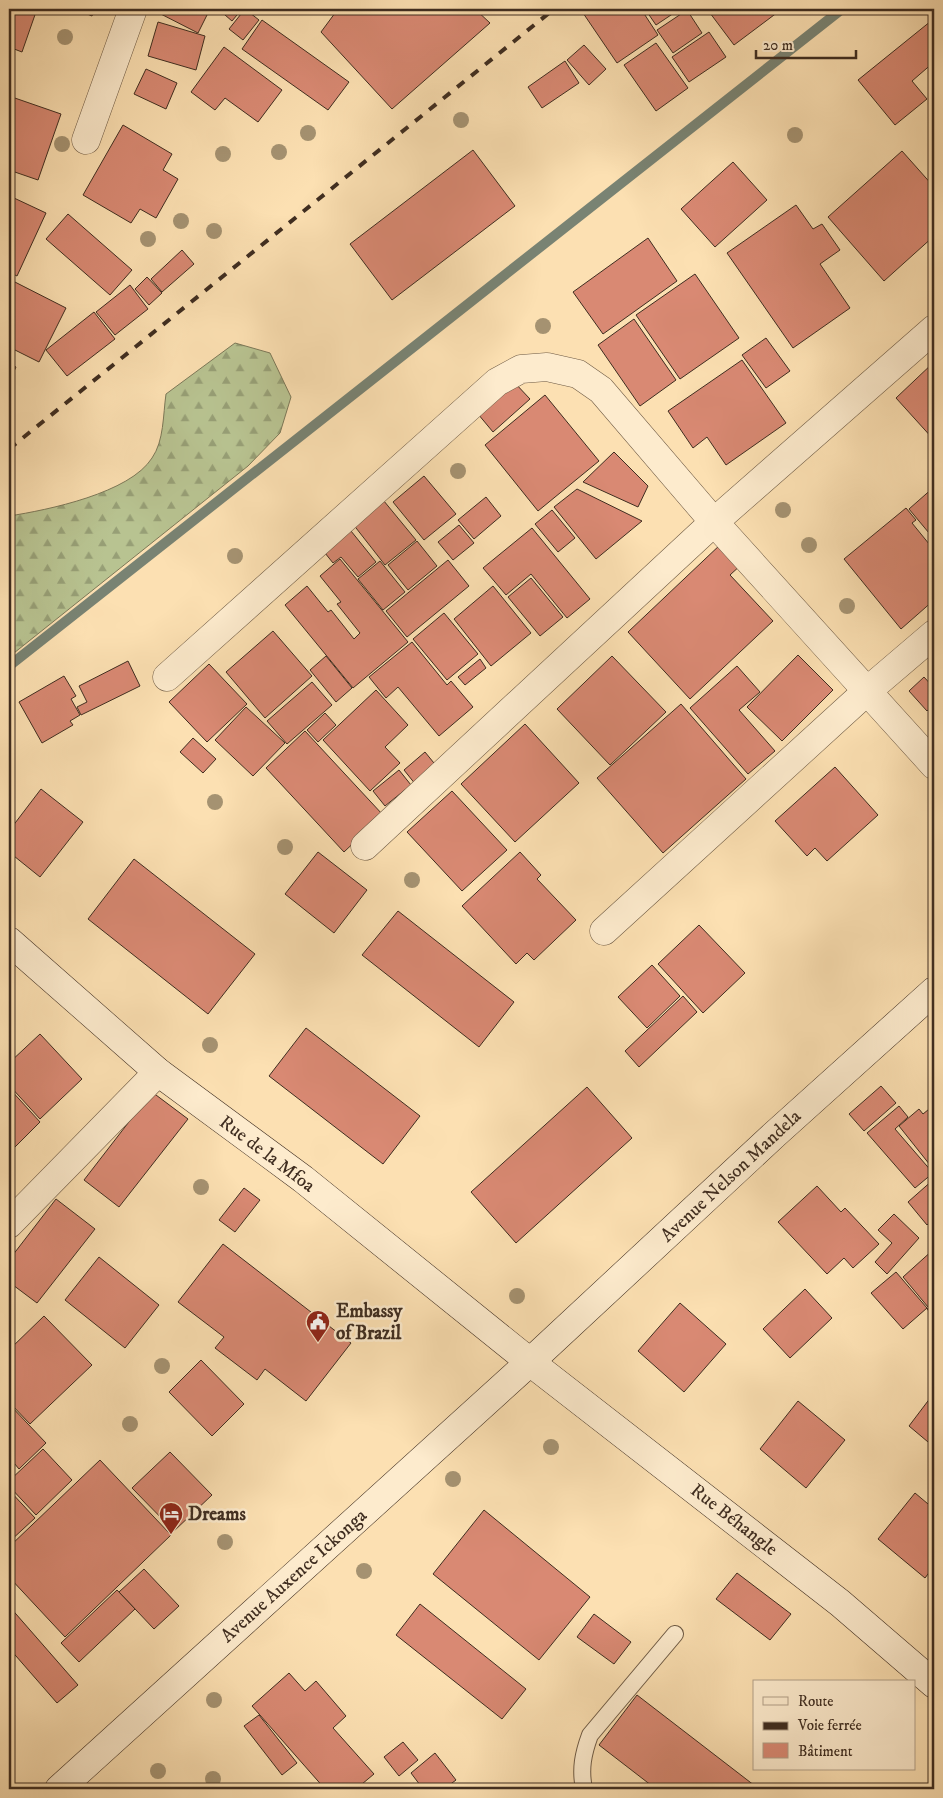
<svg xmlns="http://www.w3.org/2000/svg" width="943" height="1798" font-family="'IM FELL DW Pica',serif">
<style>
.forest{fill:url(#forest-firs);stroke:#7c7858}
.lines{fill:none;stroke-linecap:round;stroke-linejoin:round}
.stream{stroke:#798373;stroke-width:10}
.building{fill:#d98973;stroke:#3f2d20}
.lane-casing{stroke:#6e5a44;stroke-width:18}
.street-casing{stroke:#6e5a44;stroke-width:29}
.secondary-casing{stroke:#3f2d20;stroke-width:29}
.lane{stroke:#fdebcd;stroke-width:16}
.street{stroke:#fdebcd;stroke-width:28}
.secondary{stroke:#fdebcd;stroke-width:28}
.rail{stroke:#3f2d20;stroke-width:4;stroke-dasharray:9 9;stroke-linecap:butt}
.tree{fill:#a59271}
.labels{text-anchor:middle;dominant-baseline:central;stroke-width:5;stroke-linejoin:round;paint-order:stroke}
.street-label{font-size:19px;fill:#3f2d20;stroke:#fdebcd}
.poi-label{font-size:19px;font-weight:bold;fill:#3f2d20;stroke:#fdebcd;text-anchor:start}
</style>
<defs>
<pattern id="forest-firs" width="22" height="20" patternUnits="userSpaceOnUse" patternTransform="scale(1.25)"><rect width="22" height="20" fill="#b8c391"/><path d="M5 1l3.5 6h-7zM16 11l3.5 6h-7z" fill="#979f76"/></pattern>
</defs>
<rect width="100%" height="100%" fill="#fce0b2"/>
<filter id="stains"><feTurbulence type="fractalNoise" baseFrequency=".004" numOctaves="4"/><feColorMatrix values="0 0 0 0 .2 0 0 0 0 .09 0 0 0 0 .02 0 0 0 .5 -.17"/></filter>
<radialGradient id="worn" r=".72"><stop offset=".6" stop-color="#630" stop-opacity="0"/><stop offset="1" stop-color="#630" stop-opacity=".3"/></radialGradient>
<path class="forest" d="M235 343 270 353 291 397 280 433 248 466 9 657V516C48 510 130 493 152 458 164 441 163 415 166 394Z"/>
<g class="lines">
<path class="stream" d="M9 666 842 9"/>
</g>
<g class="building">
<path d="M9 9H37L22 52 9 47Z"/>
<path d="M75 9H95L92 16Z"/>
<path d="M156 9H210L198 33 155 11Z"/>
<path d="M218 9H242L232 21Z"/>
<path d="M245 9 259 20 243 40 229 29Z"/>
<path d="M338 9H475L490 23 392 109 321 32Z"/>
<path d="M583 9H641L658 35 617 63 581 10Z"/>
<path d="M645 9H680L656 25Z"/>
<path d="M707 9H782L734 45Z"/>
<path d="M687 10 702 33 673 53 657 30Z"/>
<path d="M262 20 349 82 328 110 242 49Z"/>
<path d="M931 21 934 25V62L912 81 927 99 895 125 858 80Z"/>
<path d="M158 22 205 36 196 70 148 56Z"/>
<path d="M709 32 726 57 689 82 672 57Z"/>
<path d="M656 43 688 88 656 111 624 65Z"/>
<path d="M584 45 606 69 589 85 567 60Z"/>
<path d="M224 47 282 90 258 122 225 98 215 110 191 92Z"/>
<path d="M565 61 579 83 542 108 528 87Z"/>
<path d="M146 69 177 83 166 109 134 94Z"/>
<path d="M9 96 61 114 38 180 9 170Z"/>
<path d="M123 125 172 154 163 170 178 179 156 218 140 209 131 223 83 195Z"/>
<path d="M473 150 515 206 392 300 350 244Z"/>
<path d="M902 151 934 187V236L884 281 828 217Z"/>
<path d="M733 162 767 200 715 247 681 209Z"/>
<path d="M14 198 46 213 17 276 9 272V209Z"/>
<path d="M796 205 813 229 822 224 840 250 820 264 850 308 793 348 727 253Z"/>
<path d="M68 214 132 270 110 295 46 239Z"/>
<path d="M648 238 677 281 603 334 573 292Z"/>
<path d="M182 250 194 264 162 292 151 279Z"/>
<path d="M695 274 739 338 680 379 636 315Z"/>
<path d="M147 277 162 293 149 305 135 289Z"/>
<path d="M9 279 66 308 39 362 9 347Z"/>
<path d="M130 285 148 309 115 335 96 312Z"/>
<path d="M94 312 115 339 67 376 46 350Z"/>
<path d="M634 319 676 380 640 406 598 345Z"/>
<path d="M766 338 790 371 766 388 742 355Z"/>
<path d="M742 360 786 423 726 465 707 437 693 448 668 411Z"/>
<path d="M934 362V440L896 398Z"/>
<path d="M9 363 16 367 9 382Z"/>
<path d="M514 382 530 399 493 432 478 414Z"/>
<path d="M545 395 599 461 538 511 485 445Z"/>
<path d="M614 452 648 486 638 507 583 482Z"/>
<path d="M424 476 456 514 424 540 393 502Z"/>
<path d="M934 487V539L909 509Z"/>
<path d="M577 489 642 521 596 559 554 507Z"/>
<path d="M379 495 416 540 385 565 349 519Z"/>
<path d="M486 497 501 516 474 539 458 520Z"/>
<path d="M906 508 916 520 912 523 934 550V600L901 629 844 559Z"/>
<path d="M552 510 575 538 558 552 535 524Z"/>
<path d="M459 525 474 543 453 560 438 542Z"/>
<path d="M532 528 590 599 567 618 531 574 506 595 483 568Z"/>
<path d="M351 531 376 562 358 577 341 557 333 563 325 553Z"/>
<path d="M417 541 437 566 408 590 388 565Z"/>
<path d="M722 543 742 564 730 575 773 621 690 699 628 632Z"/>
<path d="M340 559 408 642 353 688 285 605 307 586 328 612 331 610 354 639 360 633 337 604 341 602 320 576Z"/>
<path d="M448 560 469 586 407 637 386 611Z"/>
<path d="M380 561 405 592 383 610 358 579Z"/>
<path d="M531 578 563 617 540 636 508 597Z"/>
<path d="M493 586 531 633 491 666 454 619Z"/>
<path d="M444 613 478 654 447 680 413 639Z"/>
<path d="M273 631 312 676 265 718 226 672Z"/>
<path d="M412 642 447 685 451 681 473 707 439 736 398 687 386 698 369 677Z"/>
<path d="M798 655 833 690 782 741 747 707Z"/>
<path d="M326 656 352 688 336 702 310 670Z"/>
<path d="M612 656 666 712 610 765 557 709Z"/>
<path d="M480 659 486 668 465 685 458 677Z"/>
<path d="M128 661 140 686 81 715 77 707 87 702 79 686Z"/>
<path d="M209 664 247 704 207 742 169 702Z"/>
<path d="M737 666 760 692 739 710 775 751 748 774 690 708Z"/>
<path d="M64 676 76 696 71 699 80 715 70 721 73 725 42 743 19 702Z"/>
<path d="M924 677 934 688V704L927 711 909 691Z"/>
<path d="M312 682 332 705 287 744 267 721Z"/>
<path d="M376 690 408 725 385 747 400 763 370 791 323 740Z"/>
<path d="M681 704 746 779 663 853 597 778Z"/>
<path d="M246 707 285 743 253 776 215 740Z"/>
<path d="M325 713 336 725 318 742 307 730Z"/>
<path d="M525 724 579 783 515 842 461 784Z"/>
<path d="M305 731 383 815 344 852 266 768Z"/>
<path d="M193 738 216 759 203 773 180 752Z"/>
<path d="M425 752 438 768 416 785 404 770Z"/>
<path d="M835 767 878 815 827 861 815 848 807 856 775 821Z"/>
<path d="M399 770 411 785 385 806 373 791Z"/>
<path d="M41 789 83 822 40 877 9 852V831Z"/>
<path d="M452 791 507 850 462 891 407 832Z"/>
<path d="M318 852 367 890 334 933 285 894Z"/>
<path d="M520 852 541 875 537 879 576 920 534 960 527 953 516 964 462 906Z"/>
<path d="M134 859 255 954 208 1014 88 919Z"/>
<path d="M398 911 514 1002 479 1047 362 955Z"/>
<path d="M699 925 745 973 703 1013 658 964Z"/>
<path d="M652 965 680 996 647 1028 618 997Z"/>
<path d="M683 996 697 1012 639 1067 625 1051Z"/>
<path d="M306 1028 420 1116 383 1164 269 1076Z"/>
<path d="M40 1034 82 1079 40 1119 9 1085V1063Z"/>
<path d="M881 1086 896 1103 864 1131 849 1114Z"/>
<path d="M587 1087 632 1138 516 1243 471 1192Z"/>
<path d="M9 1088 40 1122 9 1153Z"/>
<path d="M152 1092 188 1119 119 1207 84 1180Z"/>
<path d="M934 1105V1162L930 1165 899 1126 919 1109 923 1114Z"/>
<path d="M899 1106 908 1117 895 1129 933 1173 915 1188 867 1133Z"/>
<path d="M934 1179V1218L927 1225 908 1202Z"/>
<path d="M817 1186 841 1212 845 1208 879 1244 853 1268 844 1258 827 1274 778 1222Z"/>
<path d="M244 1188 260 1200 235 1232 219 1220Z"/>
<path d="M56 1199 95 1229 37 1303 9 1282V1260Z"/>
<path d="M894 1214 919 1238 887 1274 875 1262 892 1243 878 1230Z"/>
<path d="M223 1244 351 1343 306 1401 265 1369 257 1380 215 1348 224 1337 178 1302Z"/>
<path d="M934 1249V1301L928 1307 903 1277Z"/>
<path d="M99 1257 159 1305 125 1348 65 1300Z"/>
<path d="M896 1272 927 1308 903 1329 871 1293Z"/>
<path d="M805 1289 832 1318 790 1358 763 1329Z"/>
<path d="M680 1303 726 1344 684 1392 638 1351Z"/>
<path d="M934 1303V1317L927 1309Z"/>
<path d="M44 1316 92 1365 30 1424 9 1402V1350Z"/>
<path d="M201 1360 244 1404 212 1436 169 1392Z"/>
<path d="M934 1393V1447L909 1426Z"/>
<path d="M798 1401 845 1440 806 1488 760 1449Z"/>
<path d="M9 1404 46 1443 19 1469 14 1463 9 1468Z"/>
<path d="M43 1449 72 1480 36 1515 9 1486V1481Z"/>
<path d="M170 1452 212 1495 174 1531 132 1488Z"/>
<path d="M100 1460 171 1535 65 1637 9 1577V1547Z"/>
<path d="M9 1490 35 1518 9 1542Z"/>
<path d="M915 1493 934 1509V1566L925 1578 878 1539Z"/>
<path d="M484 1510 590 1597 539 1660 433 1574Z"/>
<path d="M144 1569 179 1606 154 1629 119 1592Z"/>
<path d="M737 1573 791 1614 770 1640 716 1599Z"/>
<path d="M117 1590 135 1609 79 1662 61 1643Z"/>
<path d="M420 1604 526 1689 502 1719 396 1635Z"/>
<path d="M9 1606 78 1685 57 1703 9 1648Z"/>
<path d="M594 1614 631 1642 614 1664 577 1637Z"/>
<path d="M289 1673 305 1691 316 1681 346 1716 333 1728 374 1774 356 1789H325L252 1706Z"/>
<path d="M637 1695 759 1789H656L599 1745Z"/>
<path d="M259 1715 297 1763 282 1775 244 1726Z"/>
<path d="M403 1742 418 1760 399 1776 384 1757Z"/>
<path d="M435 1753 456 1780 444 1789H423L411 1773Z"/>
<path d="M414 1783 420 1789H407Z"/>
</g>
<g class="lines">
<g class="lane-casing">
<path id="lane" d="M584 1789C580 1769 583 1754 590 1735L675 1634"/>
</g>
<g class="street-casing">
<g id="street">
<path d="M86 140 133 9"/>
<path d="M167 677 497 382 521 369 547 367 578 374 601 390 714 522 934 765"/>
<path d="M365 846 714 522 934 329"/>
<path d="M604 931 866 692 934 634"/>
<path d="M9 1224 158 1072"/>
</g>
</g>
<g class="secondary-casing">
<g id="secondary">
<path d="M9 941 158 1072 303 1179 530 1362 840 1603 934 1684"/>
<path d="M59 1789 530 1362 774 1135 934 991"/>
</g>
</g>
<use href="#lane" class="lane"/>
<use href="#street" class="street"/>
<use href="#secondary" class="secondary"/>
<path class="rail" d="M9 449 554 9"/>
</g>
<g class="tree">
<circle cx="65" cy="37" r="8"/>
<circle cx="461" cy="120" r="8"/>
<circle cx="308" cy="133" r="8"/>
<circle cx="795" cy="135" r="8"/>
<circle cx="62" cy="144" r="8"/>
<circle cx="279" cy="152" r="8"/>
<circle cx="223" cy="154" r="8"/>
<circle cx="181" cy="221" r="8"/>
<circle cx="214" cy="231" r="8"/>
<circle cx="148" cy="239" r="8"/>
<circle cx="543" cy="326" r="8"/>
<circle cx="458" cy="471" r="8"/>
<circle cx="783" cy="510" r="8"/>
<circle cx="809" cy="545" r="8"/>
<circle cx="235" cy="556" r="8"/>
<circle cx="847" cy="606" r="8"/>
<circle cx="215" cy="802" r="8"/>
<circle cx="285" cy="847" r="8"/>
<circle cx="412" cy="880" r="8"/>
<circle cx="210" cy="1045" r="8"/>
<circle cx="201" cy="1187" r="8"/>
<circle cx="517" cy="1296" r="8"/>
<circle cx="162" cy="1366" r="8"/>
<circle cx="130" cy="1424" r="8"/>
<circle cx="551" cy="1447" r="8"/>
<circle cx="453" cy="1479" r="8"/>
<circle cx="225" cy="1542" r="8"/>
<circle cx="364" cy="1571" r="8"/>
<circle cx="214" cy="1700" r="8"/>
<circle cx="158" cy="1771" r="8"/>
<circle cx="213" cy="1779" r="8"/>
</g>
<defs>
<g id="civic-pin" transform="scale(1.25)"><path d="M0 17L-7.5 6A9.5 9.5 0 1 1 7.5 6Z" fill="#8f2418" stroke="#fdebcd"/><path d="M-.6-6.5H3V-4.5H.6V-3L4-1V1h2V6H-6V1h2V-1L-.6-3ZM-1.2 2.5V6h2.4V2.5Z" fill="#fff"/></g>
<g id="hotel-pin" transform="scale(1.25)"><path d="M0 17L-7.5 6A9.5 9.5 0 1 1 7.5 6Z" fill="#8f2418" stroke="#fdebcd"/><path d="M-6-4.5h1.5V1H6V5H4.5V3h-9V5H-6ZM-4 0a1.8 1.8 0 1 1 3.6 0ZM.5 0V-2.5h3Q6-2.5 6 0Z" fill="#fff"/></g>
</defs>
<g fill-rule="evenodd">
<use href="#civic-pin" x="318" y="1322"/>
<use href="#hotel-pin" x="171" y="1514"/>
</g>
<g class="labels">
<g class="street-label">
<text transform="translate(267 1154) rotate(37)">Rue de la Mfoa</text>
<text transform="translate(731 1176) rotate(-43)">Avenue Nelson Mandela</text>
<text transform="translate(734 1520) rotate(38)">Rue Béhangle</text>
<text transform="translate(294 1576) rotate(-42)">Avenue Auxence Ickonga</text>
</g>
<g class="poi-label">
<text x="336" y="1311">Embassy<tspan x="336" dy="22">of Brazil</tspan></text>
<text x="188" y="1514">Dreams</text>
</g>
</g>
<rect width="943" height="1798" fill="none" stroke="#fce0b2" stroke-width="30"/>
<rect x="10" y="10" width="923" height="1778" fill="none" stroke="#3f2d20" stroke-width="2.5"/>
<rect x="15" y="15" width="913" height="1768" fill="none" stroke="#3f2d20"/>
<rect x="753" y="1680" width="162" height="90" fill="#fdebcd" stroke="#b19f88"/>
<rect x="763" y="1697" width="25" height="8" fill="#fdebcd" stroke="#b19f88"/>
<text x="798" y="1706" font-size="15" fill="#3f2d20">Route</text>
<rect x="763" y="1722" width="25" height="8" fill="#3f2d20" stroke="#b19f88"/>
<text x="798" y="1730" font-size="15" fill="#3f2d20">Voie ferrée</text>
<rect x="763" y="1743" width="25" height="15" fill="#d98973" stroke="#b19f88"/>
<text x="798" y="1756" font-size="15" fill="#3f2d20">Bâtiment</text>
<path d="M756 50v8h100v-8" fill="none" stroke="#3f2d20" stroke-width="2.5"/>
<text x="763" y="50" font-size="15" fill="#3f2d20" stroke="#fdebcd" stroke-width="4" paint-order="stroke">20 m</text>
<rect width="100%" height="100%" filter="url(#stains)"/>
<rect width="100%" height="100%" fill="url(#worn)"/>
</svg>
